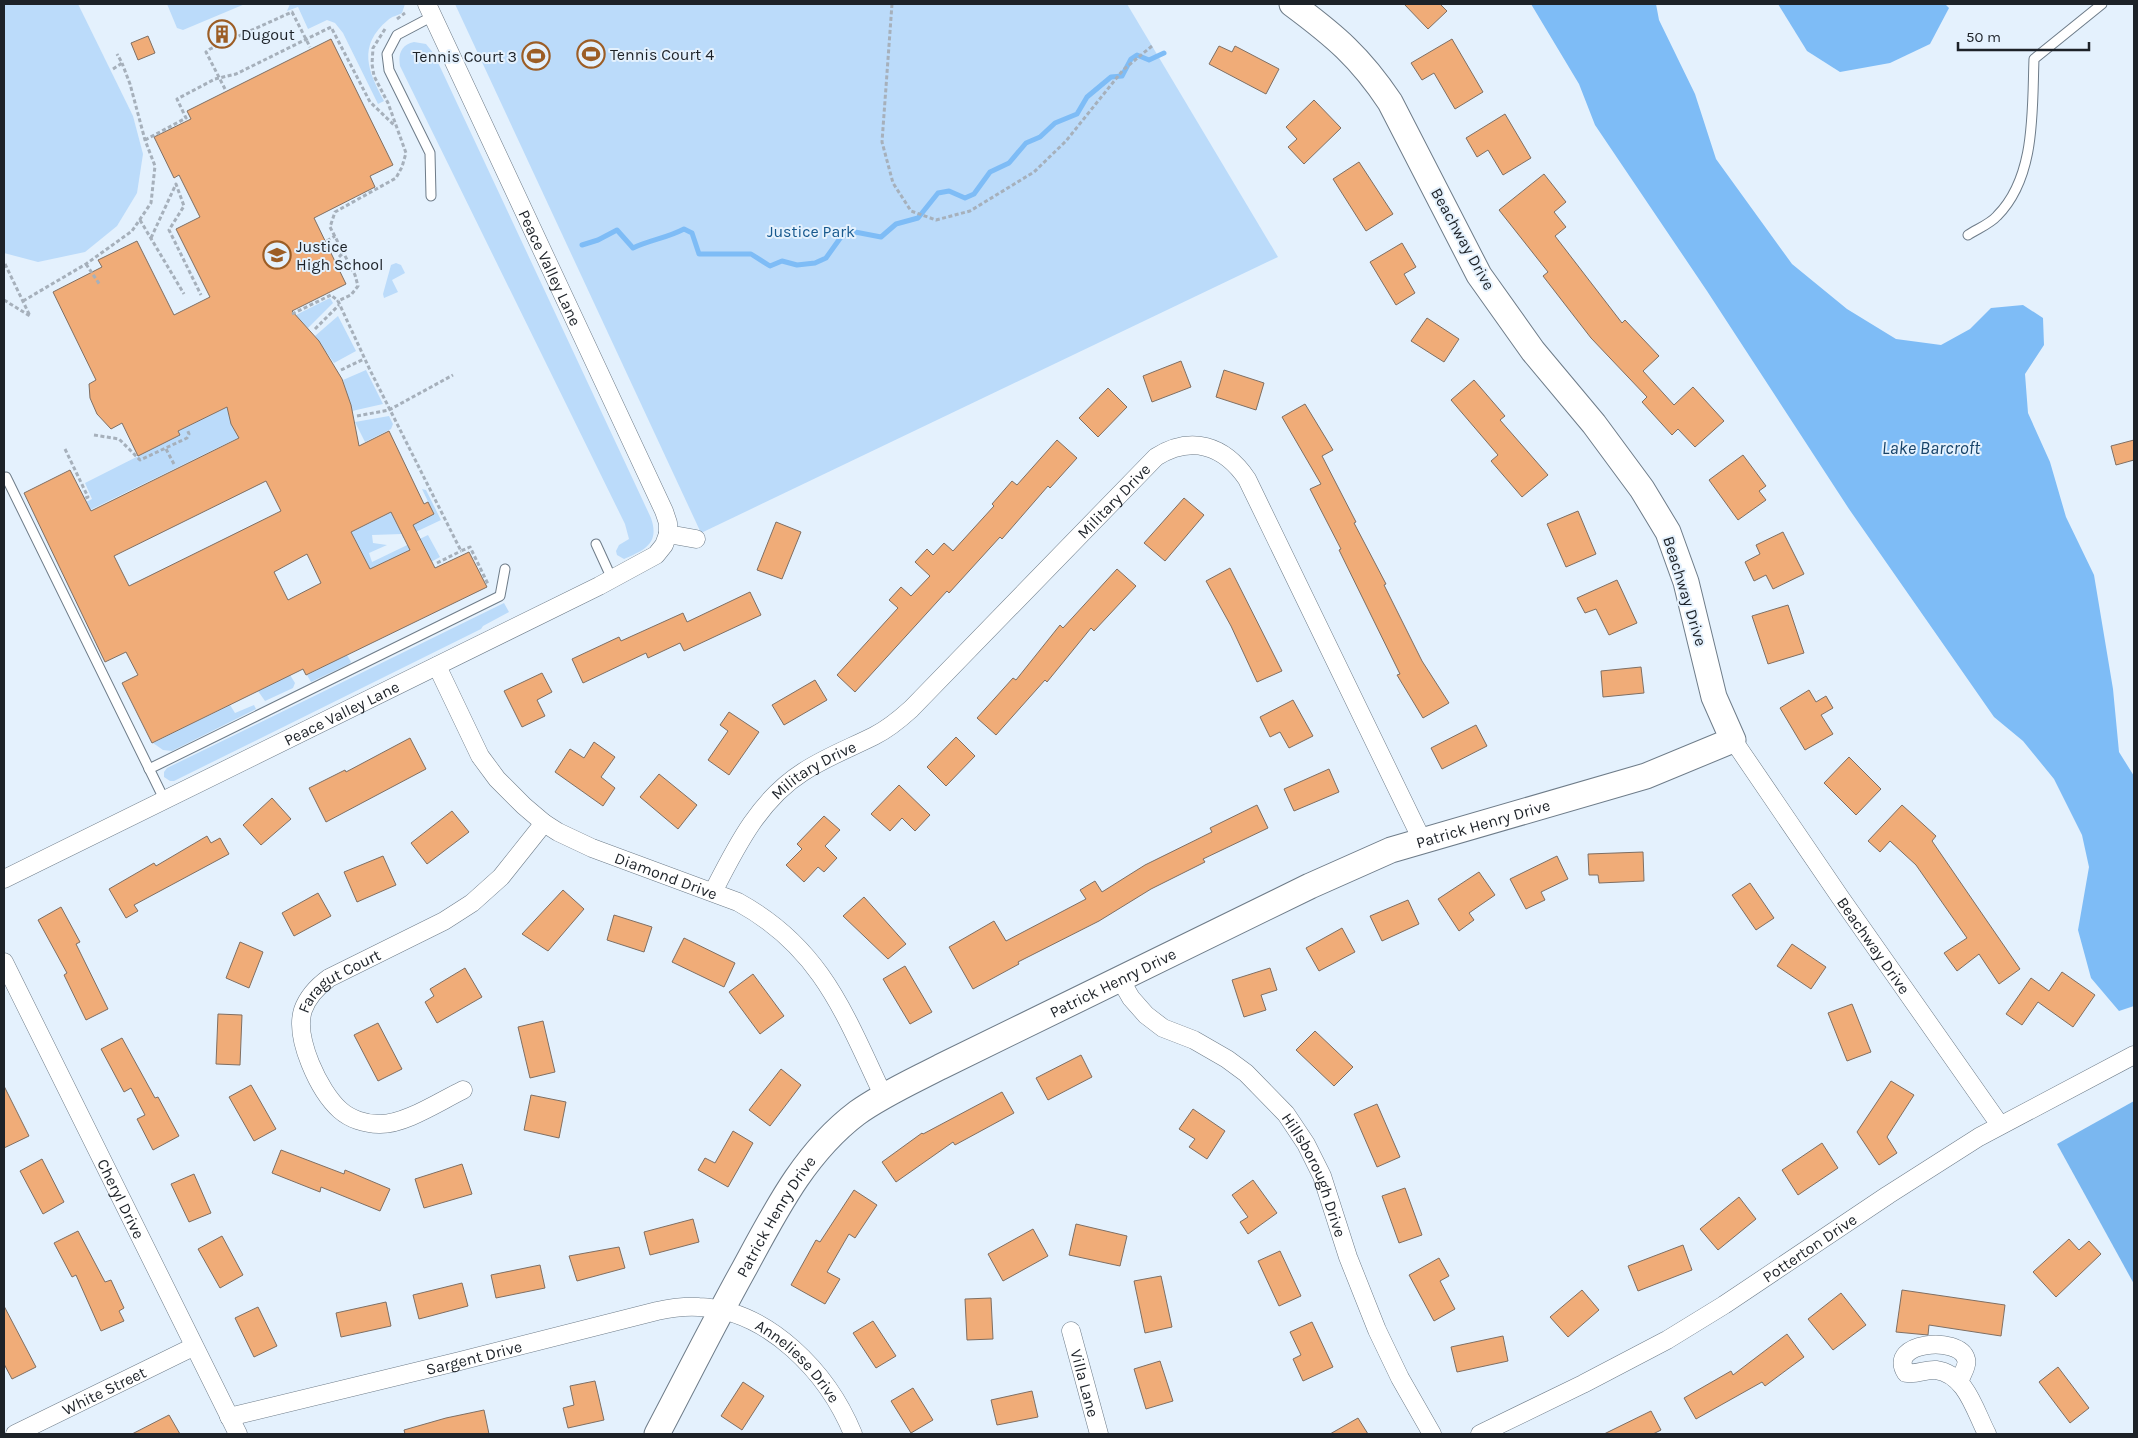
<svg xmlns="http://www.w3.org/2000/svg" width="2138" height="1438" font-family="Karla,sans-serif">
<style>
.green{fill:#bbdbfa}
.forest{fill:#7ab7f0}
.water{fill:#7ebcf6}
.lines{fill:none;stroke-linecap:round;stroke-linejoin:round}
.stream{stroke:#7ebcf6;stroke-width:5}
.building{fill:#f0ac78;stroke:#7f6f63;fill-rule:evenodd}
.lane-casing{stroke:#6e7c89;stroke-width:11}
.street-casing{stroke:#6e7c89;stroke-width:19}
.secondary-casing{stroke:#6e7c89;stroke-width:27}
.path{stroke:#a6b0bb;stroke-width:3;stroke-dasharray:4 2.5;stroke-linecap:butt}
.lane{stroke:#fff;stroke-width:9}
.street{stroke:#fff;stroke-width:18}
.secondary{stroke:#fff;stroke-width:25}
.labels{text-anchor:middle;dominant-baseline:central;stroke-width:4;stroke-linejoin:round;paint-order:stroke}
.poi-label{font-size:16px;fill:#1d2228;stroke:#e4f1fd;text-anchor:start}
.park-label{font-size:16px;fill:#17598e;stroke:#e4f1fd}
.street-label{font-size:16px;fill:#1d2228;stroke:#e4f1fd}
.water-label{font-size:18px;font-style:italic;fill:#174369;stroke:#e4f1fd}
</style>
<rect width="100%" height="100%" fill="#e4f1fd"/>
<g class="green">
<path d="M4 4H78L133 116 143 154 137 193 117 226 85 252 38 262 4 253Z"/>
<path d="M167 4H245L183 30 177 28Z"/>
<path d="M290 4H405L402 13C397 16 392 16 388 20 357 46 368 71 384 101L378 104 343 33 335 23 327 20 308 29 298 7 287 11Z"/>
<path d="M455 4H1127L1278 257 701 533Z"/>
<path d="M414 42 426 44 434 54 651 518C660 544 644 550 624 559L617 555 616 551 619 545 629 539 625 524 400 66C398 54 401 45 414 42Z"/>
<path d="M396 263 401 265 405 273 392 280 398 292 384 298 383 294 391 265Z"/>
<path d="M330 298 333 303 308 328 302 322 292 317Z"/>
<path d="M338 316 356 351 334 363 315 336Z"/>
<path d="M366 370 383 404 352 411 343 380Z"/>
<path d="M230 406 231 424 244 435 88 511 84 503 92 499 85 483 180 435 178 431Z"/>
<path d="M389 416 393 424 391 429 365 442 355 422Z"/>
<path d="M422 489 426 490 441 520 403 538 402 534 372 535 373 543 387 545 369 553 372 562 428 535 440 557 431 562 423 544 370 569 351 532 391 512 399 527 421 521 434 514Z"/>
<path d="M504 603 509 612 483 626 481 629 174 781H170L164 777V772L167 768Z"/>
<path d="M347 655 351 662 349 664 311 682 307 675Z"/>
<path d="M290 675 295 683 293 688 265 701 258 691Z"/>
<path d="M230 705 235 713 254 705 256 709 172 751 163 750 153 743Z"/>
</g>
<path class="forest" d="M2134 1101V1284L2057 1144Z"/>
<g class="water">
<path d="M1531 4H1656L1659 20 1695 94 1716 159 1792 264 1847 309 1896 339 1941 345 1970 329 1991 308 2023 305 2043 318 2044 345 2025 374 2028 413 2050 462 2066 517 2094 575 2113 689 2119 752 2134 776V1006L2119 1011 2091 978 2078 930 2089 867 2082 835 2054 779 2023 741 1994 717 1849 509 1707 291 1595 125 1579 84Z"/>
<path d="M1778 4H1945L1949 8 1930 44 1890 63 1840 72 1807 51Z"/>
</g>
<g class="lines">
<path class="stream" d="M582 245 598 240 617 230 633 248C650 240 667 238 684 229L692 233 699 254H751L770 266 782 261 797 265 815 263 826 258 841 237 855 232 881 237 896 224 918 218 938 193 949 191 965 198 974 194 990 172 1009 163 1026 143 1040 137 1055 123 1077 114 1087 97 1111 77 1122 76 1131 59 1137 55 1149 60 1164 53"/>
</g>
<g class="building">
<path d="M1404 4H1440L1447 11 1428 29Z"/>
<path d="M148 36 155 53 138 60 131 43Z"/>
<path d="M331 39 393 165 370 176 375 187 314 218 346 284 292 311 319 341 342 379 351 405 359 446 389 431 424 504 428 502 434 514 413 525 435 568 469 552 487 587 306 675 303 669 152 743 122 683 138 675 126 652 105 662 24 493 70 470 91 511 239 438 231 424 227 407 178 431 180 435 138 456 122 423 111 429 97 414 90 398 89 384 96 380 53 292 102 267 98 260 137 241 174 315 210 297 176 229 200 217 179 175 174 178 154 137 191 119 187 111ZM266 481 281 511 129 586 114 556ZM391 512 410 550 370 569 351 532ZM307 554 321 583 288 600 274 572Z"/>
<path d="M1452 39 1483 92 1455 109 1434 73 1422 80 1411 63Z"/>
<path d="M1219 46 1232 52 1235 46 1279 69 1266 94 1209 64Z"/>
<path d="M1314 100 1341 128 1304 164 1288 147 1297 139 1286 127Z"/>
<path d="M1505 114 1531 158 1503 175 1488 150 1477 157 1466 138Z"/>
<path d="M1359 162 1393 214 1366 231 1333 179Z"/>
<path d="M1544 174 1566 202 1554 212 1566 227 1555 236 1622 323 1625 320 1659 356 1643 371 1674 405 1693 387 1724 421 1695 447 1678 429 1672 435 1642 402 1647 397 1591 338 1543 276 1548 272 1499 210Z"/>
<path d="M1402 243 1416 267 1404 274 1415 293 1396 305 1370 262Z"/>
<path d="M1427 318 1459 339 1444 362 1411 341Z"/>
<path d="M1181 361 1191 387 1152 402 1143 376Z"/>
<path d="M1224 370 1264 383 1256 410 1216 397Z"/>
<path d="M1474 380 1505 416 1500 420 1548 475 1522 497 1491 461 1498 455 1451 400Z"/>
<path d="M1108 388 1127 407 1098 437 1079 418Z"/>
<path d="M1305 404 1333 450 1322 456 1356 522 1354 523 1386 584 1384 585 1422 661 1449 703 1423 718 1397 675 1400 674 1339 550 1341 549 1310 489 1321 484 1282 417Z"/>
<path d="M1057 440 1077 458 1050 488 1048 486 1002 539 1000 537 949 593 947 591 855 692 837 675 898 608 889 600 901 587 911 596 930 576 915 562 927 549 933 555 944 543 953 551 994 506 992 504 1012 481 1017 485Z"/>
<path d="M2134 440V460L2116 465 2111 446Z"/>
<path d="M1743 455 1766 486 1759 491 1766 500 1738 520 1709 480Z"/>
<path d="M1184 498 1204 515 1165 561 1144 543Z"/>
<path d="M1578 511 1596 554 1566 567 1547 524Z"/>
<path d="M776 522 801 532 782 579 757 570Z"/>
<path d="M1783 532 1804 574 1773 589 1766 575 1754 581 1745 562 1760 554 1756 545Z"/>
<path d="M1230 568 1282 671 1257 682 1231 626 1206 581Z"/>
<path d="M1117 569 1136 586 1094 631 1091 628 1047 682 1045 680 996 735 977 718 1013 678 1016 680 1060 625 1063 628Z"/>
<path d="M1617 580 1637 623 1609 635 1596 609 1585 613 1577 598Z"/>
<path d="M750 592 761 615 684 651 680 643 648 658 646 653 583 683 572 659 619 637 621 641 683 613 687 622Z"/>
<path d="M1788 605 1804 653 1768 664 1752 616Z"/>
<path d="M1641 667 1644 693 1603 697 1601 671Z"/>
<path d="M542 673 552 692 537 700 545 716 522 727 504 691Z"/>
<path d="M815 680 827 700 784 725 772 705Z"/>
<path d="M1809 690 1816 702 1826 696 1833 708 1821 715 1833 734 1805 750 1780 708Z"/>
<path d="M1293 700 1313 736 1289 748 1280 732 1270 737 1260 717Z"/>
<path d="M729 712 759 732 729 775 708 760 728 731 720 725Z"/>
<path d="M1476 725 1487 746 1442 769 1431 748Z"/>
<path d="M956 737 975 756 946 786 927 767Z"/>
<path d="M410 738 426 769 326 822 309 788 345 770 346 772Z"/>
<path d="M594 742 615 757 601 777 615 788 603 806 555 772 570 749 584 758Z"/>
<path d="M1849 757 1881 789 1856 815 1824 783Z"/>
<path d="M1329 769 1339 792 1294 811 1284 789Z"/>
<path d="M659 774 697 805 678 829 640 797Z"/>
<path d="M899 785 930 815 915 831 902 818 890 831 871 814Z"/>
<path d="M272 798 291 819 261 845 243 825Z"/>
<path d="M1257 805 1268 828 1203 859 1205 862 1151 889 1099 921 1018 962 1019 964 973 989 949 947 994 921 1006 941 1086 899 1080 890 1095 881 1102 892 1145 865 1212 832 1210 828Z"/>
<path d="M1902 805 1936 836 1932 841 2020 969 1999 984 1979 954 1957 971 1944 953 1967 938 1916 865 1890 841 1880 852 1868 841Z"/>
<path d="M452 811 469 832 427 864 411 843Z"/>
<path d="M824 816 840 830 825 846 837 858 824 872 818 867 804 882 786 865 802 849 797 844Z"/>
<path d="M207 836 211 843 220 838 229 854 134 905 138 911 126 918 109 889 154 863 156 866Z"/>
<path d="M1643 852 1644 881 1599 883 1598 875H1589L1588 854Z"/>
<path d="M383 856 396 885 357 902 344 872Z"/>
<path d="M1557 856 1568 879 1541 892 1545 900 1526 909 1510 879Z"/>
<path d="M1479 872 1495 895 1469 913 1474 920 1459 931 1438 899Z"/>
<path d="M1750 883 1774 918 1756 930 1732 895Z"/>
<path d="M563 890 584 909 548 951 522 934Z"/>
<path d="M318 893 331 916 294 936 282 913Z"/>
<path d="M864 897 906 944 888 959 843 916Z"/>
<path d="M1408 900 1419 924 1382 941 1370 916Z"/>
<path d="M61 907 80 942 76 944 108 1009 86 1020 64 975 67 973 38 920Z"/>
<path d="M614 915 652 927 644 952 607 940Z"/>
<path d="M1342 928 1355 952 1319 971 1306 948Z"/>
<path d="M684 938 735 963 724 987 672 962Z"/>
<path d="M240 942 263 952 249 988 226 978Z"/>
<path d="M1792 944 1826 967 1811 989 1777 966Z"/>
<path d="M905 966 932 1012 910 1024 883 979Z"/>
<path d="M465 968 482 997 437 1023 425 1002 434 996 430 989Z"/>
<path d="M1270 968 1277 990 1261 995 1266 1010 1244 1017 1232 980Z"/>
<path d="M2062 972 2095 995 2073 1027 2038 1002 2022 1025 2006 1014 2031 978 2049 991Z"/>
<path d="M753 974 784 1016 760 1034 729 992Z"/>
<path d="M1852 1004 1871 1052 1847 1061 1828 1013Z"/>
<path d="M218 1014 242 1015 240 1065 216 1064Z"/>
<path d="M543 1021 555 1072 530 1078 518 1027Z"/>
<path d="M378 1023 402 1069 378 1081 354 1035Z"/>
<path d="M1315 1031 1353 1067 1334 1086 1296 1050Z"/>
<path d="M122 1038 155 1098 158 1097 179 1136 153 1150 137 1119 145 1115 131 1088 124 1092 101 1049Z"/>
<path d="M1081 1055 1092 1077 1048 1100 1036 1078Z"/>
<path d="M781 1069 801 1085 770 1126 749 1110Z"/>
<path d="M1891 1081 1914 1095 1887 1137 1897 1153 1879 1165 1857 1132Z"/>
<path d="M251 1085 276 1129 254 1141 229 1097Z"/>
<path d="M4 1086 29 1136 4 1148Z"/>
<path d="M1002 1092 1014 1113 955 1145 953 1142 896 1182 882 1162 922 1133 923 1134Z"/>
<path d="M531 1095 566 1102 559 1138 524 1130Z"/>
<path d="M1377 1104 1400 1157 1377 1167 1354 1114Z"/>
<path d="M1193 1109 1225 1131 1207 1159 1189 1147 1195 1139 1179 1129Z"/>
<path d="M733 1131 753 1143 728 1187 698 1170 705 1158 715 1163Z"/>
<path d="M1822 1143 1838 1168 1798 1195 1782 1170Z"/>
<path d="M281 1150 344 1174 345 1170 390 1189 380 1211 321 1187 320 1192 272 1173Z"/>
<path d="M42 1159 64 1202 43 1214 20 1171Z"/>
<path d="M462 1164 472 1194 424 1208 415 1179Z"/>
<path d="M194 1174 211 1213 189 1222 171 1184Z"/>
<path d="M1253 1180 1277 1213 1248 1234 1240 1222 1248 1217 1232 1195Z"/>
<path d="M1405 1188 1422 1235 1399 1243 1382 1196Z"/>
<path d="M854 1190 877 1205 855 1238 849 1234 827 1272 840 1279 825 1304 791 1285 816 1240 820 1242Z"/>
<path d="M1739 1197 1756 1219 1718 1250 1700 1229Z"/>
<path d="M693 1219 699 1242 650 1255 644 1232Z"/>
<path d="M1076 1224 1127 1236 1120 1266 1069 1255Z"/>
<path d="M1033 1229 1048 1256 1003 1281 988 1254Z"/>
<path d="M78 1231 105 1282 111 1280 124 1308 119 1311 124 1321 101 1331 76 1275 72 1277 54 1243Z"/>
<path d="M222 1236 243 1275 220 1288 198 1249Z"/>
<path d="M2069 1239 2079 1250 2089 1241 2101 1254 2056 1297 2033 1272Z"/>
<path d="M1683 1245 1692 1270 1638 1291 1628 1266Z"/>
<path d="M619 1247 625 1268 577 1281 569 1256Z"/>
<path d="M1280 1251 1301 1296 1279 1306 1258 1261Z"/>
<path d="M1439 1258 1449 1276 1440 1281 1455 1309 1434 1321 1409 1275Z"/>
<path d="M540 1265 545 1288 496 1298 491 1275Z"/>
<path d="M1161 1276 1172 1327 1145 1333 1134 1281Z"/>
<path d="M462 1283 468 1306 419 1319 413 1295Z"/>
<path d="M1582 1290 1599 1310 1568 1337 1550 1317Z"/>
<path d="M1902 1290 2005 1305 2001 1336 1929 1325 1928 1335 1896 1332Z"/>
<path d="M1841 1293 1866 1325 1833 1350 1808 1319Z"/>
<path d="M991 1298 993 1339 967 1340 965 1299Z"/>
<path d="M386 1302 391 1326 341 1337 336 1313Z"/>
<path d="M4 1306 36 1367 12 1379 4 1364Z"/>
<path d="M258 1307 277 1346 254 1357 235 1318Z"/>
<path d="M873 1321 896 1356 876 1368 853 1333Z"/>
<path d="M1312 1322 1333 1367 1303 1381 1293 1359 1301 1355 1290 1332Z"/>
<path d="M1787 1334 1804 1357 1765 1386 1762 1382 1696 1419 1684 1398 1731 1371 1733 1375Z"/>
<path d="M1503 1336 1508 1361 1457 1372 1451 1347Z"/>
<path d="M1160 1361 1173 1401 1146 1409 1134 1369Z"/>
<path d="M2058 1367 2089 1408 2070 1423 2039 1382Z"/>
<path d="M595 1381 604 1420 568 1428 563 1408 574 1405 570 1386Z"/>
<path d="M743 1382 764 1396 742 1430 721 1416Z"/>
<path d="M913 1388 933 1420 911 1433 891 1401Z"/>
<path d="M1032 1391 1038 1417 997 1425 991 1400Z"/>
<path d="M484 1410 489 1434H405L404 1430 446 1418Z"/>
<path d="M1651 1411 1661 1430 1653 1434H1604Z"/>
<path d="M169 1415 180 1434H132Z"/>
<path d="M1358 1418 1368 1434H1330Z"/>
</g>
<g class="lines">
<g class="lane-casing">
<g id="lane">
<path d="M431 196 430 153 389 70 387 54 397 35 433 16"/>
<path d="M1968 235C1977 229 1990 224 1997 216 2036 177 2032 111 2034 59L2102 4"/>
<path d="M6 477 165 801"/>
<path d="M596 544 612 579"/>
<path d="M149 769 500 596 505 569"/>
</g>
</g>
<g class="street-casing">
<g id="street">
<path id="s1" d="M427 4 664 511 668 523V534"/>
<path id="s2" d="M437 666 480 756 497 779 524 806 544 823 558 832 592 848 738 902C822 948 845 1015 884 1097"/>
<path id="s3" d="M1733 740 1840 897 2000 1125"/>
<path id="s4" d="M4 879 599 586 656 555 664 545 668 534 696 539"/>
<path id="s5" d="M713 892C736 847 759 800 803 772 826 757 850 748 874 736 888 729 900 719 911 709L1156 457C1191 435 1224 445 1247 479L1422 840"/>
<path id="s6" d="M4 962 238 1434"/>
<path id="s7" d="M1120 979 1131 998 1146 1015 1163 1028 1194 1040 1227 1059 1246 1073 1286 1114 1306 1144 1322 1176 1348 1257 1377 1330 1400 1378 1432 1434"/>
<path id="s8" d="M463 1090C440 1101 404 1125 379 1124 365 1124 350 1119 340 1110 319 1091 294 1038 303 1010 308 996 318 986 329 978L444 921 472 903 501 877 544 823"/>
<path id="s9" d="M1071 1331 1099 1434"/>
<path d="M1960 1380C1962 1374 1968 1365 1966 1359 1959 1335 1886 1342 1906 1373 1917 1375 1926 1369 1936 1370 1966 1374 1975 1411 1987 1434"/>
<path id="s10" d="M229 1417 460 1361 657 1311C671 1308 685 1306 699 1307 769 1310 828 1373 853 1434"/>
<path id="s11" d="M15 1434 193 1347"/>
<path id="s12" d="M1480 1434 1583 1384 1667 1340 1724 1305 1888 1195 1979 1137 2134 1055"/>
</g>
</g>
<g class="secondary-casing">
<g id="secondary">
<path id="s13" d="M657 1434C686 1379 714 1323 744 1269 775 1212 804 1153 857 1113 882 1095 913 1081 940 1067L1310 886 1391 850 1646 776 1733 740 1714 697 1686 582 1668 532 1642 489 1594 424 1533 351 1479 275 1390 102C1360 57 1335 36 1292 4"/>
</g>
</g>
<g class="path">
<path d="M892 4 882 142 893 183 911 211 936 220 970 211 1034 172 1066 141 1123 70 1152 46"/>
<path d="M397 19 405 13"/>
<path d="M385 29 373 48 372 64 374 76 388 103 406 153 402 167 396 178 335 212 330 227 355 275 358 286 351 295 338 301 370 370 461 551 470 547 488 584"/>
<path d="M113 69 122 63 117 54"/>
<path d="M225 89 206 52 210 49 292 12 310 47"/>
<path d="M145 140 186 118 177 99 215 79 236 74 331 27 370 102 395 126"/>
<path d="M140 220 184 294"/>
<path d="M151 238 176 184 184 206 169 230 201 295"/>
<path d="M327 241 335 236"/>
<path d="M339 257 343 253"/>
<path d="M5 264 30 316"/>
<path d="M86 264 100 285"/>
<path d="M4 300 30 316"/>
<path d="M23 301 86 264 132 231 151 203 155 166 145 140 130 84 122 63"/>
<path d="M292 314 331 295 338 301"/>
<path d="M315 329 339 305"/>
<path d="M341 370 364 359"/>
<path d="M357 416 389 410 453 375"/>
<path d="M94 435 119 439 140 460 187 438 189 434 187 429"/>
<path d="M65 449 88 497 83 499"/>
<path d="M166 449 175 466"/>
<path d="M437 563 461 551"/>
</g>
<use href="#lane" class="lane"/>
<use href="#street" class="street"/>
<use href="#secondary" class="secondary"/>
</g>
<defs>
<g id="building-ring" transform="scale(1.4375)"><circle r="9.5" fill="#e4f1fd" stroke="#9c5d25" stroke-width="1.5"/><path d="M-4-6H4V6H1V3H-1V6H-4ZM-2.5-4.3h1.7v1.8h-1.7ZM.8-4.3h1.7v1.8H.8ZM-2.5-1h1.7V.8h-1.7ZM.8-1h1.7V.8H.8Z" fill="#9c5d25"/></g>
<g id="stadium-ring" transform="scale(1.4375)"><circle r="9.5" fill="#e4f1fd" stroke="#9c5d25" stroke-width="1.5"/><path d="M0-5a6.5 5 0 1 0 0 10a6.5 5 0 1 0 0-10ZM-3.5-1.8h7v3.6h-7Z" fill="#9c5d25"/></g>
<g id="school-ring" transform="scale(1.4375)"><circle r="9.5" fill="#e4f1fd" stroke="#9c5d25" stroke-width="1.5"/><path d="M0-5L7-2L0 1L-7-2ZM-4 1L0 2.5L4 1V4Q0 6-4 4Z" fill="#9c5d25"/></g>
</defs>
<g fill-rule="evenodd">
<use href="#building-ring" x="222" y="34"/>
<use href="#stadium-ring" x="591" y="54"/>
<use href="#stadium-ring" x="536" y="56"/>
<use href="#school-ring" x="277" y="255"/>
</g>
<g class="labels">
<g class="poi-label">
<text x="241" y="34">Dugout</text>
<text x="610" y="54">Tennis Court 4</text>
<text x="517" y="56" text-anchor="end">Tennis Court 3</text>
<text x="296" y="246">Justice<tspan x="296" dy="18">High School</tspan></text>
</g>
<g class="park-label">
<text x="811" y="231">Justice Park</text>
</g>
<g class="street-label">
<text transform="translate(1463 239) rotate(61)">Beachway Drive</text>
<text stroke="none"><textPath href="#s1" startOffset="291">Peace Valley Lane</textPath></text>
<text stroke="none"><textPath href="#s5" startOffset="568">Military Drive</textPath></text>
<text transform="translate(1685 591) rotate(73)">Beachway Drive</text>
<text stroke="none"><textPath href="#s4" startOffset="376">Peace Valley Lane</textPath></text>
<text stroke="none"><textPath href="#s5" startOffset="162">Military Drive</textPath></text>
<text stroke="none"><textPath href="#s13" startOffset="1072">Patrick Henry Drive</textPath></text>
<text stroke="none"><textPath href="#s2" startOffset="326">Diamond Drive</textPath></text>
<text stroke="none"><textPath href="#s3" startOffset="249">Beachway Drive</textPath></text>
<text stroke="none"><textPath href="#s13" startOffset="668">Patrick Henry Drive</textPath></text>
<text stroke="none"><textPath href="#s8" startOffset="292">Faragut Court</textPath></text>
<text stroke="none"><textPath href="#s7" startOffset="286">Hillsborough Drive</textPath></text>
<text stroke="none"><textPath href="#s6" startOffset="264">Cheryl Drive</textPath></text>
<text stroke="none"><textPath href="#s13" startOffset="248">Patrick Henry Drive</textPath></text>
<text stroke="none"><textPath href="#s12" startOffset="379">Potterton Drive</textPath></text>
<text stroke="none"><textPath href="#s10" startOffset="252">Sargent Drive</textPath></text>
<text stroke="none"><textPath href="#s10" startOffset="600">Anneliese Drive</textPath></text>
<text stroke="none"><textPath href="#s9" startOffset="54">Villa Lane</textPath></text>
<text stroke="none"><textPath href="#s11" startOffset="99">White Street</textPath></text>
</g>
<g class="water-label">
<text x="1931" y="448">Lake Barcroft</text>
</g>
</g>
<rect width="2138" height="1438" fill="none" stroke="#1d2228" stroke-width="10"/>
<path d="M1958 42v8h131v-8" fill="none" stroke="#1d2228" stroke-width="2.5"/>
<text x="1966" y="42" font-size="15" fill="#1d2228" stroke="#e4f1fd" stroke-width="4" paint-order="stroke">50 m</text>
</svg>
